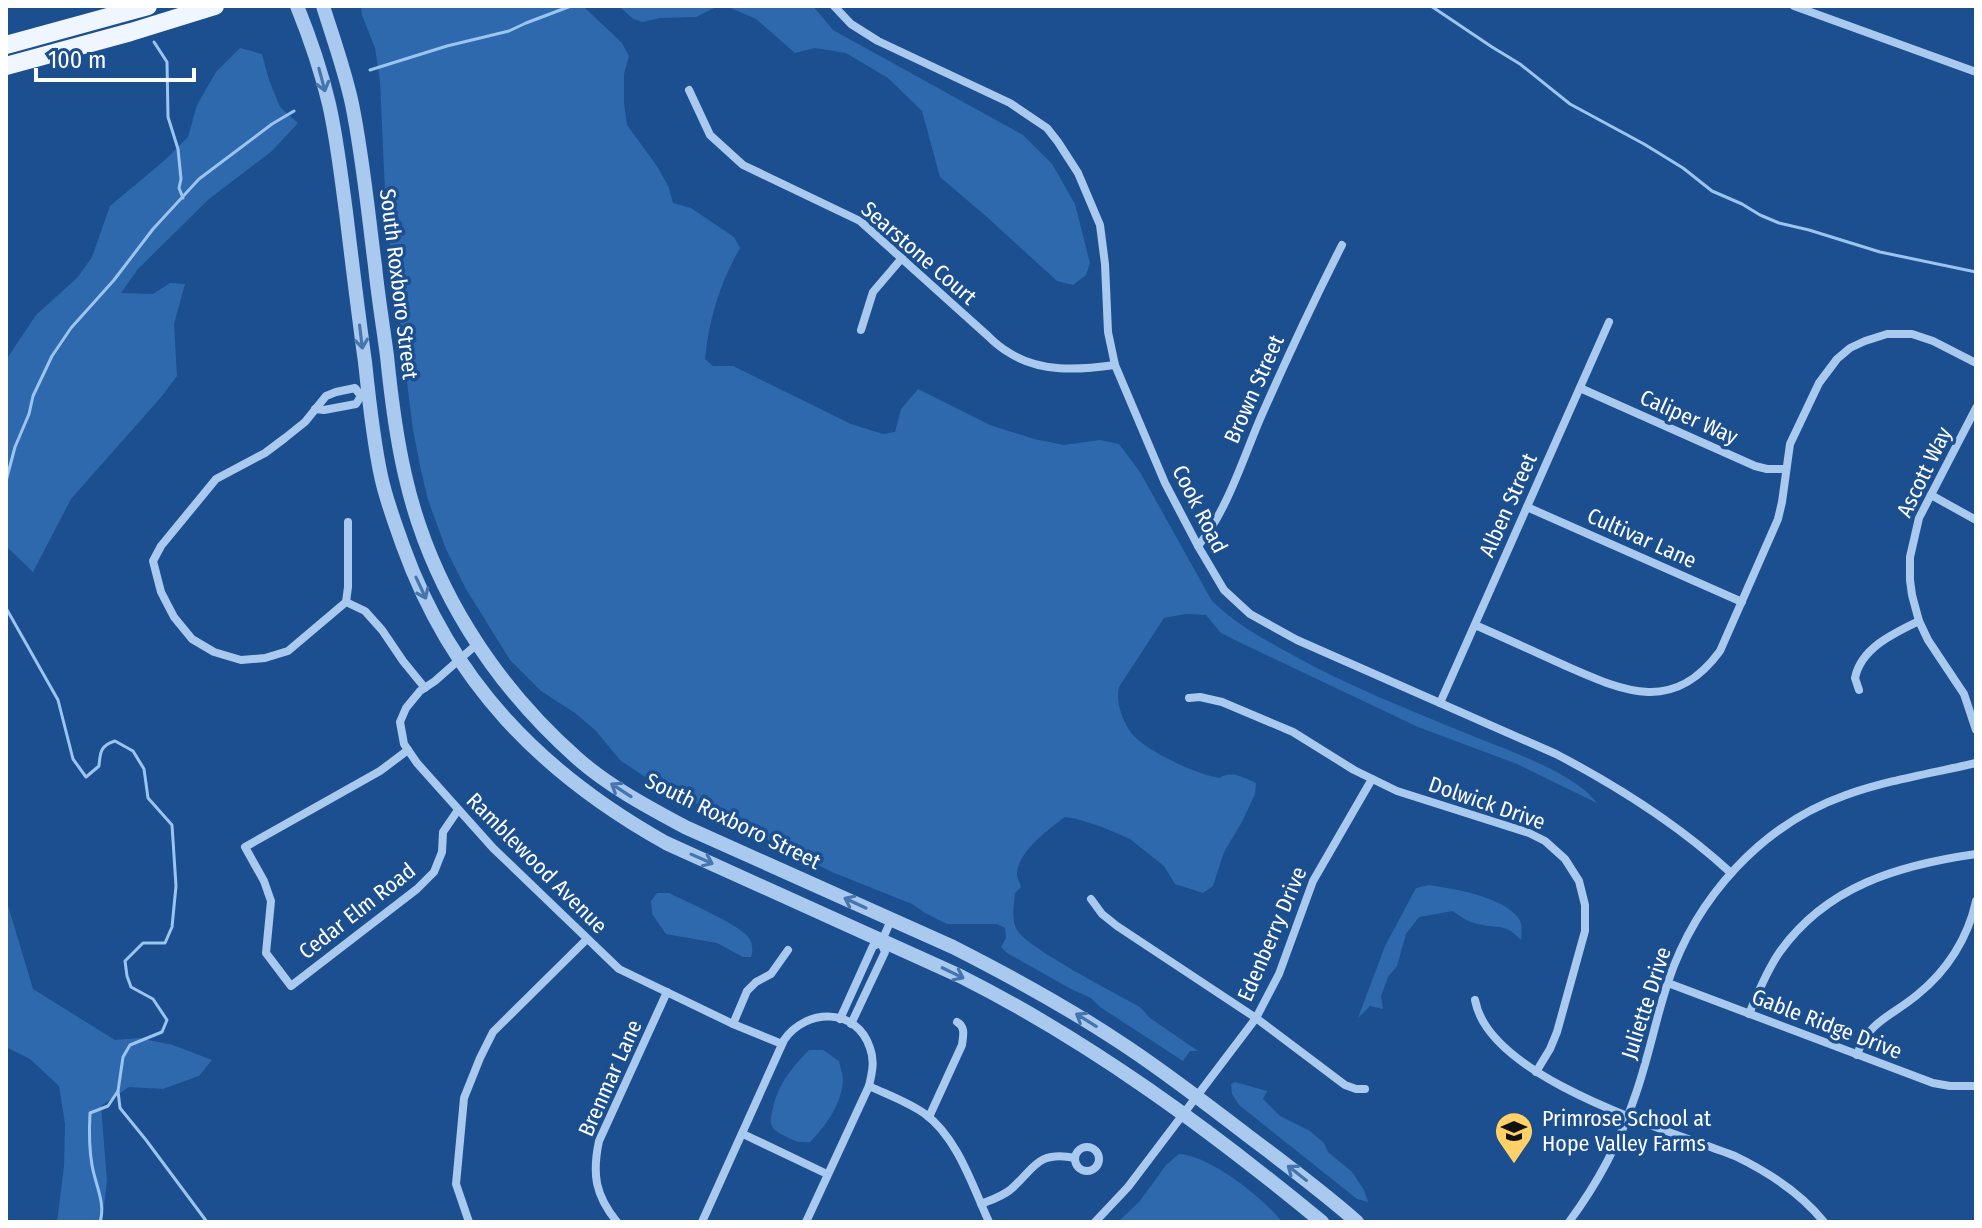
<svg xmlns="http://www.w3.org/2000/svg" width="1982" height="1228" font-family="'Fira Sans Condensed',sans-serif">
<style>
.green{fill:#2e69ad}
.lines{fill:none;stroke-linecap:round;stroke-linejoin:round}
.stream{stroke:#9cc4f0;stroke-width:3}
.minor{stroke:#a9c9ee;stroke-width:8}
.tertiary{stroke:#a9c9ee;stroke-width:14}
.primary{stroke:#f0f6ff;stroke-width:18}
.oneway{stroke:#4674ac}
.labels{text-anchor:middle;dominant-baseline:central;stroke-width:7;stroke-linejoin:round;paint-order:stroke}
.street-label{font-size:22px;fill:#fff;stroke:#1b4f8f}
.poi-label{font-size:22px;fill:#fff;stroke:#1b4f8f;text-anchor:start}
</style>
<rect width="100%" height="100%" fill="#1b4f8f"/>
<g class="green">
<path d="M361 6H583L622 43 629 56 624 74V103L627 125 657 166 669 188 673 203 691 208 734 237 740 248C720 283 709 319 705 359L713 366H733L851 424 883 434 895 432 901 409 918 389 990 425 1034 439 1064 445 1100 440 1119 444 1140 472 1212 601C1235 623 1261 638 1289 653 1346 685 1407 709 1468 734 1504 749 1574 772 1597 803L1517 764 1418 727 1239 642 1221 633 1206 615 1186 614 1164 618 1119 687C1115 702 1123 722 1132 734 1145 750 1194 773 1215 777 1225 779 1216 777 1227 775 1236 773 1247 779 1256 783L1255 794 1242 822 1224 852 1213 886 1203 893 1175 884 1164 866 1130 839 1102 827 1077 819 1065 817C1049 829 1018 851 1017 874 1017 878 1020 882 1021 887L1015 893C1014 904 1011 920 1017 930 1027 948 1117 994 1140 1007L1150 1018 1198 1051H1190L1183 1061 1100 1007 1091 998 1071 989 1007 953 1001 947 1006 938 1005 928 997 924H947L925 913 912 904 832 872 656 784 621 761 595 730 575 713 541 691 510 660 466 589 446 549 428 500 420 466 413 430 386 215 380 81 375 48 362 15Z"/>
<path d="M619 6H718L696 17 660 18 643 22 633 19Z"/>
<path d="M726 6H813L833 30 1023 135 1052 164 1075 204 1090 263 1086 275 1073 285 1057 281 988 218 940 177 922 111 888 78 846 53 815 48 795 53 756 19Z"/>
<path d="M240 48 262 54 269 80 280 107 298 123 272 151 209 199 138 269 121 293 153 294 170 283 185 284 174 324 177 376 162 396 71 499 33 572 6 546V360L36 315 78 277 92 257 110 206 165 160 188 137 197 105 216 72Z"/>
<path d="M1429 885C1455 889 1499 896 1517 916 1523 923 1522 932 1521 940 1506 923 1498 929 1478 924 1468 922 1461 917 1453 911L1419 917 1406 934 1397 966 1388 977 1381 996 1383 1009 1370 1006 1358 1018 1385 946 1416 888Z"/>
<path d="M657 893H669C685 901 742 926 749 938 753 945 753 951 751 957H743L717 943 666 934 652 914 651 901Z"/>
<path d="M6 899 33 989 115 1040 139 1038 173 1045 212 1060 199 1076 163 1089 129 1087 101 1106 107 1181 102 1222H57L64 1166 65 1124 59 1086 30 1059 6 1047Z"/>
<path d="M809 1050H823L839 1061C840 1067 843 1074 843 1080 842 1103 826 1126 810 1142 796 1143 793 1140 781 1134 768 1127 770 1120 773 1108 779 1082 792 1068 809 1050Z"/>
<path d="M1235 1082 1267 1091 1263 1099 1280 1116 1310 1131 1324 1143 1328 1152 1352 1172 1364 1190 1368 1202 1357 1199 1239 1105 1232 1094 1231 1084Z"/>
<path d="M1179 1154C1209 1155 1264 1198 1282 1222H1118L1140 1201 1166 1165Z"/>
</g>
<g class="lines">
<g class="stream">
<path d="M1431 6 1492 47 1520 64 1570 104 1644 144 1683 168 1712 191 1742 204 1760 215 1779 223 1809 230 1880 252 1976 272"/>
<path d="M154 42 167 62 168 117 178 149 181 179 179 188 183 198"/>
<path d="M370 70 447 46 509 31 526 23 571 6"/>
<path d="M6 481 15 447 29 414 33 396 52 356 71 328 114 280 153 229 199 179 272 124 294 111"/>
<path d="M6 608 58 700 73 759 86 777 99 766C100 752 101 745 115 741L133 751 144 769 148 798 172 825 176 886 172 927 165 943H143L125 961 127 976 131 987 153 999 167 1020 162 1032 130 1045 123 1057 118 1091 120 1108 146 1140 207 1222"/>
<path d="M100 1222C106 1203 95 1184 92 1165 89 1148 89 1131 90 1113L108 1106 118 1091"/>
</g>
<g class="minor">
<path d="M834 6 851 24 878 41 1010 103 1047 128 1058 142 1078 173 1100 225 1105 264 1108 332 1115 365 1165 483 1198 546 1224 590 1250 614 1297 640 1556 754C1619 787 1678 824 1731 873"/>
<path d="M1794 6 1976 72"/>
<path d="M689 90 710 135 743 165 860 221 988 336C994 342 1001 348 1008 352 1040 373 1079 370 1115 365"/>
<path d="M861 330 873 292 902 258"/>
<path d="M1580 388 1755 466 1767 469H1785"/>
<path d="M1976 408 1919 518 1910 557V580L1912 595 1919 621 1928 640 1964 694 1976 730"/>
<path d="M315 409 324 410 356 404 361 396 365 395"/>
<path d="M1931 495 1976 520"/>
<path d="M1527 507 1742 602"/>
<path d="M348 522V587L346 602 288 651 265 658 241 660 214 652 192 639 174 617 161 592 153 561 161 546 216 479 265 453 285 438 305 422 326 396 336 392 355 388 361 396"/>
<path d="M1198 546C1226 513 1243 459 1260 419 1286 360 1313 302 1342 245"/>
<path d="M346 602 365 611 382 630 403 661 425 688"/>
<path d="M1475 625C1505 638 1535 652 1566 666 1625 692 1674 714 1720 651L1778 519 1782 502 1790 444 1819 383 1837 359 1850 348 1865 341 1887 334H1912L1933 341 1976 363"/>
<path d="M477 644 435 681 420 691 406 708 400 722 404 744 417 763 493 848 619 969 733 1024 782 1044"/>
<path d="M1859 690 1855 678C1861 648 1894 633 1919 621"/>
<path d="M1189 698 1200 697 1222 702 1293 732 1354 770 1397 791 1529 833 1545 841 1565 859 1579 881 1585 905V931L1557 1032 1550 1049 1536 1072"/>
<path d="M1440 703 1609 322"/>
<path d="M408 750 380 771 245 847 264 881 271 901 266 953 291 986 417 889 434 872 442 852 443 832 458 810"/>
<path d="M1091 899 1102 914 1117 926 1256 1018 1345 1085 1356 1089H1365"/>
<path d="M1668 983 1933 1083 1950 1086H1976"/>
<path d="M1475 1000C1489 1079 1668 1130 1735 1156 1768 1172 1801 1193 1824 1222"/>
<path d="M1749 1014C1758 993 1766 972 1779 953 1826 886 1899 865 1976 854"/>
<path d="M840 1019 873 946 881 943 891 920"/>
<path d="M733 1024 747 991 756 982 771 974 788 950"/>
<path d="M851 1024 885 952 881 943"/>
<path d="M1857 1055C1868 1021 1892 1016 1917 995 1947 971 1968 938 1976 901"/>
<path d="M869 1086C888 1095 908 1102 925 1114 957 1137 973 1187 989 1222"/>
<path d="M929 1117 962 1045C963 1036 966 1027 957 1022"/>
<path d="M743 1134 827 1174"/>
<circle cx="1087" cy="1159" r="12"/>
<path d="M981 1204C991 1200 1001 1197 1010 1190 1034 1170 1036 1150 1075 1158"/>
<path d="M469 1222 456 1184 464 1098 480 1058 493 1032 587 939"/>
<path d="M617 1222C595 1195 592 1174 599 1141L667 992"/>
<path d="M702 1222 784 1040C806 1008 857 1007 870 1048 875 1061 872 1073 869 1086L806 1222"/>
<path d="M1095 1222 1128 1187 1256 1018 1279 974 1313 881 1372 779"/>
<path d="M1569 1222C1597 1184 1619 1144 1634 1099 1648 1061 1655 1021 1668 982 1696 898 1761 825 1846 795 1888 780 1933 773 1976 763"/>
</g>
<g class="tertiary">
<path d="M297 6C310 38 321 70 329 104 337 139 341 176 346 212 352 262 358 312 365 362 369 400 373 439 381 476 386 500 395 523 403 546 452 682 541 773 666 843L960 976C1091 1042 1209 1129 1322 1222"/>
<path d="M323 6C333 38 345 71 352 104 363 158 368 212 375 266 378 296 383 326 387 356 391 396 396 436 405 475 430 586 493 684 578 759 610 787 648 807 685 827L953 947C1010 976 1065 1006 1118 1041 1163 1070 1205 1103 1247 1135 1284 1163 1322 1191 1357 1222"/>
</g>
<g class="primary">
<path d="M6 45 148 6"/>
<path d="M6 66 131 32 215 6"/>
</g>
</g>
<defs><path id="oneway-shaft" d="M-6 0H5M1.5-3L5.5 0L1.5 3" fill="none" stroke-width="1.6" stroke-linecap="round" stroke-linejoin="round" transform="scale(2)"/></defs>
<g class="oneway">
<use href="#oneway-shaft" transform="translate(322 80) rotate(75)"/>
<use href="#oneway-shaft" transform="translate(361 337) rotate(83)"/>
<use href="#oneway-shaft" transform="translate(421 588) rotate(65)"/>
<use href="#oneway-shaft" transform="translate(621 790) rotate(-147)"/>
<use href="#oneway-shaft" transform="translate(702 859) rotate(24)"/>
<use href="#oneway-shaft" transform="translate(855 903) rotate(-155)"/>
<use href="#oneway-shaft" transform="translate(953 973) rotate(26)"/>
<use href="#oneway-shaft" transform="translate(1086 1020) rotate(-148)"/>
<use href="#oneway-shaft" transform="translate(1297 1173) rotate(-142)"/>
</g>
<defs>
<g id="school-pin" transform="scale(2)"><path d="M0 17L-7.5 6A9.5 9.5 0 1 1 7.5 6Z" fill="#ffd166" stroke="#1b4f8f"/><path d="M0-5L7-2L0 1L-7-2ZM-4 1L0 2.5L4 1V4Q0 6-4 4Z" fill="#111"/></g>
</defs>
<g fill-rule="evenodd">
<use href="#school-pin" x="1514" y="1131"/>
</g>
<g class="labels">
<g class="street-label">
<text transform="translate(919 253) rotate(41)">Searstone Court</text>
<text transform="translate(399 284) rotate(83)">South Roxboro Street</text>
<text transform="translate(1254 389) rotate(-66)">Brown Street</text>
<text transform="translate(1689 417) rotate(24)">Caliper Way</text>
<text transform="translate(1924 472) rotate(-64)">Ascott Way</text>
<text transform="translate(1508 505) rotate(-66)">Alben Street</text>
<text transform="translate(1200 509) rotate(63)">Cook Road</text>
<text transform="translate(1642 538) rotate(24)">Cultivar Lane</text>
<text transform="translate(1487 803) rotate(19)">Dolwick Drive</text>
<text transform="translate(733 821) rotate(26)">South Roxboro Street</text>
<text transform="translate(537 863) rotate(45)">Ramblewood Avenue</text>
<text transform="translate(357 911) rotate(-38)">Cedar Elm Road</text>
<text transform="translate(1272 934) rotate(-67)">Edenberry Drive</text>
<text transform="translate(1646 1003) rotate(-72)">Juliette Drive</text>
<text transform="translate(1827 1024) rotate(21)">Gable Ridge Drive</text>
<text transform="translate(610 1078) rotate(-66)">Brenmar Lane</text>
</g>
<g class="poi-label">
<text x="1542" y="1118">Primrose School at<tspan x="1542" dy="25">Hope Valley Farms</tspan></text>
</g>
</g>
<rect width="1982" height="1228" fill="none" stroke="#ffffff" stroke-width="16"/>
<path d="M36 68v12h158v-12" fill="none" stroke="#ffffff" stroke-width="4"/>
<text x="48" y="68" font-size="24" fill="#ffffff" stroke="#1b4f8f" stroke-width="6" paint-order="stroke">100 m</text>
</svg>
